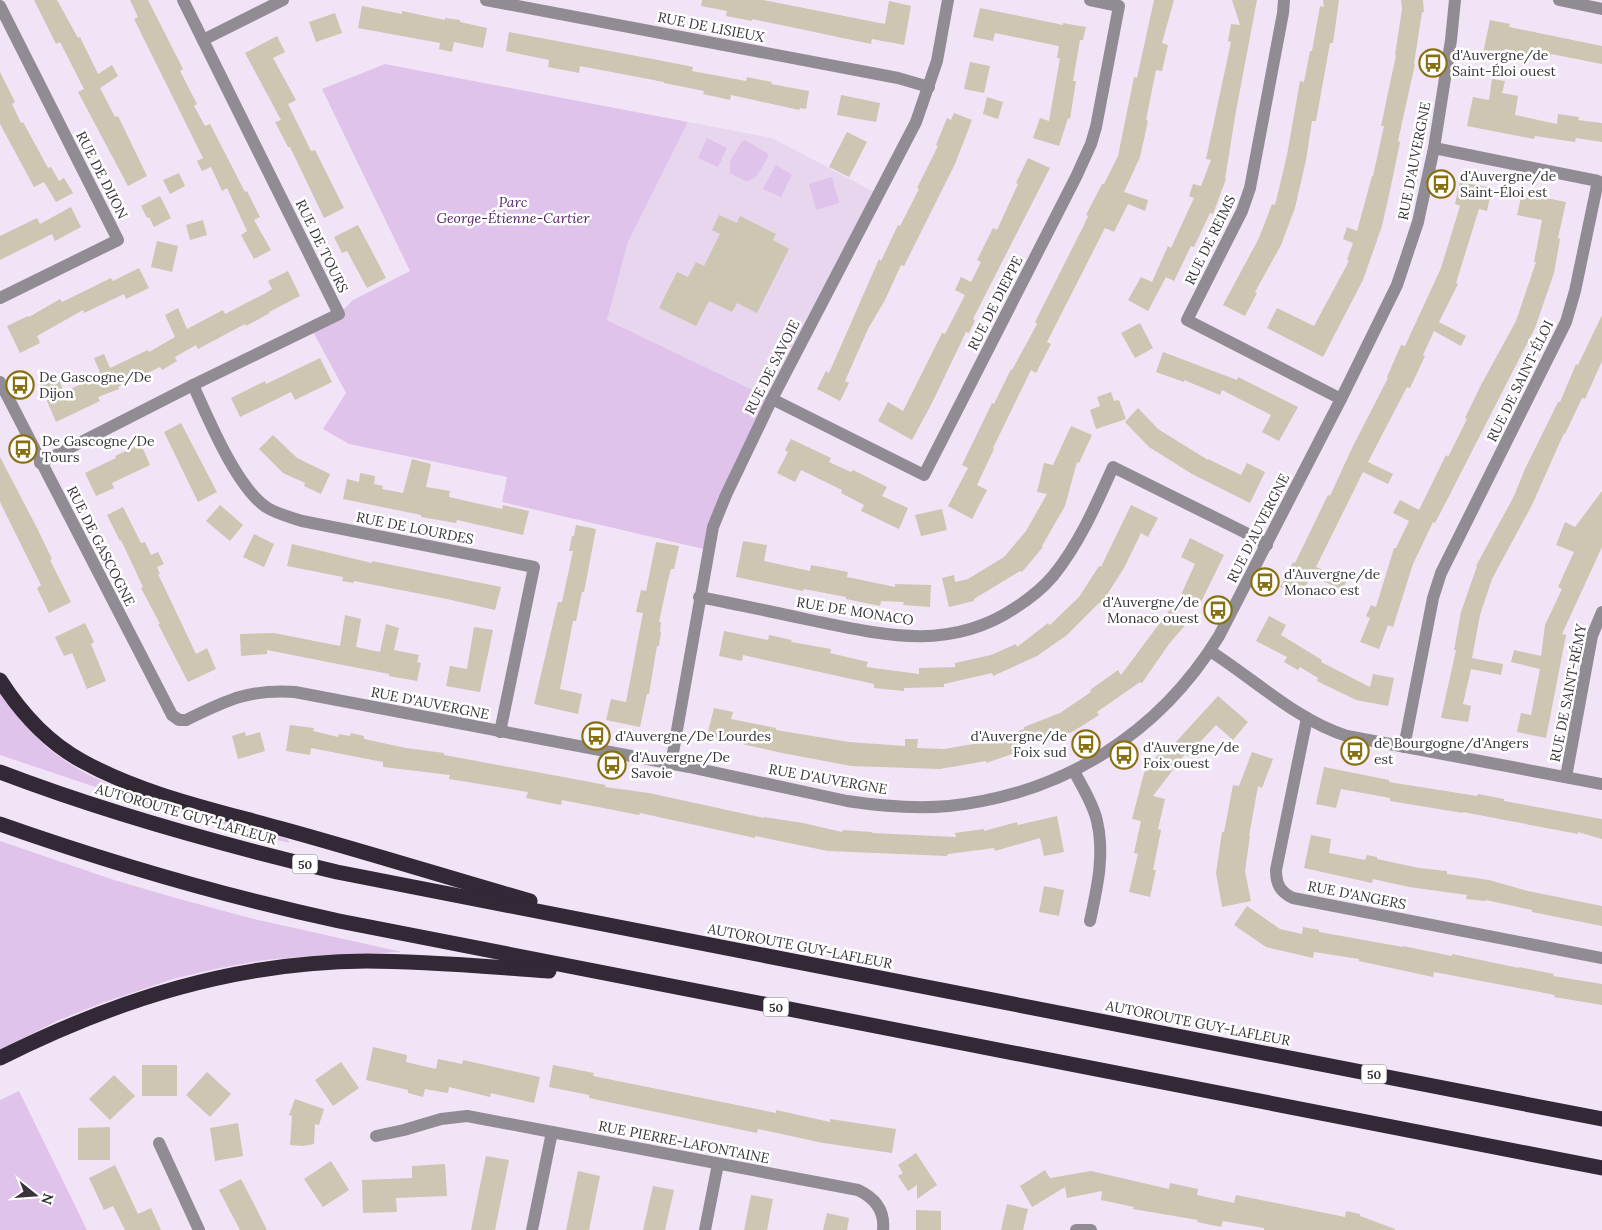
<svg xmlns="http://www.w3.org/2000/svg" width="1602" height="1230" font-family="Lora,serif">
<style>
.built{fill:#e7d6ee}
.green{fill:#e0c3eb}
.building{fill:#ccc6b2}
.lines{fill:none;stroke-linecap:round;stroke-linejoin:round}
.minor{stroke:#918c93;stroke-width:12}
.highway{stroke:#322836;stroke-width:15}
.labels{text-anchor:middle;dominant-baseline:central;stroke-width:5;stroke-linejoin:round;paint-order:stroke}
.shield{fill:#fff;stroke:#747075;stroke-width:1}
.shield-label{font-size:12px;font-weight:bold;fill:#38333a}
.street-label{font-size:14px;fill:#38333a;stroke:#fff}
.poi-label{font-size:14px;fill:#38333a;stroke:#fff;text-anchor:start}
.park-label{font-size:14px;font-style:italic;fill:#512261;stroke:#fff}
</style>
<rect width="100%" height="100%" fill="#f2e4f7"/>
<path class="built" d="M688 122 772 138 878 194 772 399 607 320 628 242Z"/>
<g class="green">
<path d="M385 64 688 122 628 242 607 320 772 399 708 550 502 502 507 477 349 444 323 429 346 393 311 328 339 314 353 300 410 271 322 89Z"/>
<path d="M707 138 727 148 718 167 698 158Z"/>
<path d="M745 140 767 153 768 157 756 177 747 182 730 173V161L742 141Z"/>
<path d="M776 165 792 175 781 197 763 189Z"/>
<path d="M832 177 839 203 816 210 809 184Z"/>
<path d="M0 693C16 716 33 737 56 754 89 780 131 793 170 805 209 817 248 829 287 839L290 843 252 834 146 804 0 755Z"/>
<path d="M0 841 111 879 172 897 250 918 402 952 308 956 265 960 215 969 173 979 102 1003 57 1021 0 1050Z"/>
<path d="M19 1091 87 1230H0V1100Z"/>
</g>
<g class="building">
<path d="M34 0H57L78 38 80 37 98 74 112 65 118 76 100 88 115 117 118 116 147 176 128 186 78 92 84 89 60 42 56 44Z"/>
<path d="M130 0H148L183 69 180 71 197 104 194 106 205 126 210 124 245 192 247 191 260 217 254 220 271 250 254 259 241 235 247 231 227 188 222 191 211 167 202 171 197 161 203 158 134 19 138 17Z"/>
<path d="M702 0H763L885 24 889 1 911 6 904 45 872 39 871 44 752 19V21L726 16 727 11 701 6Z"/>
<path d="M1154 0H1174L1162 43 1168 45 1162 71 1156 70 1146 120 1148 121 1140 157 1124 192 1148 200 1145 211 1128 204 1114 232 1105 228 1047 342 1051 344 1036 373 1031 370 993 448 994 449 977 485 987 490 972 519 948 506 968 468 962 465 992 403 994 404 1011 369 1012 370 1037 324 1035 322 1084 225 1088 216 1086 215 1102 184H1104L1118 156 1134 77 1137 78Z"/>
<path d="M1232 0H1257L1236 111 1225 179H1226L1213 214 1210 213 1194 247 1191 246 1174 281 1166 277 1148 311 1128 300 1141 277 1152 282 1168 246 1171 248 1194 198 1189 196 1193 184 1201 186 1211 160 1206 159 1231 42 1228 41 1231 24 1240 25Z"/>
<path d="M1323 0H1339L1333 43H1330L1316 121H1312L1306 160 1295 208 1281 245 1255 292 1257 293 1245 316 1223 305 1259 238 1272 204 1275 205 1287 155 1300 81 1304 82 1310 51H1312L1320 6 1324 7Z"/>
<path d="M1401 0H1423L1424 12H1422L1414 64H1415L1398 141 1400 142 1392 181 1382 226 1363 280 1323 357 1267 328 1277 308 1314 326 1349 261 1347 260 1353 243 1343 239 1347 227 1357 231 1372 176H1373L1384 126H1381L1396 55H1395L1402 9Z"/>
<path d="M362 6 402 14V11L445 20V18L460 20V22L487 28 483 48 454 42 452 52 439 49 440 43 358 28Z"/>
<path d="M980 8 1063 25V23L1086 27 1083 40H1080L1073 81H1076L1070 119 1068 118 1059 146 1033 138 1040 118 1049 121 1060 58H1057L1059 46 995 33 993 41 973 37Z"/>
<path d="M335 13 342 33 316 42 309 22Z"/>
<path d="M1490 20 1510 24 1509 27 1602 46V64L1551 54 1550 59 1505 49 1502 62 1482 58Z"/>
<path d="M509 32 658 60 693 67 692 71 746 81 747 77 772 82 771 84 809 91 806 109 800 108 799 110 731 95 730 100 703 94 704 91 664 83V82L580 66 579 73 548 67 549 60 506 51Z"/>
<path d="M277 36 285 52 273 58 296 100 288 104 311 151 315 150 344 208 324 218 290 147H288L275 122 281 120 245 53Z"/>
<path d="M970 62 990 66 984 93 964 89Z"/>
<path d="M0 72 15 102 12 104 21 123 23 122 48 168 51 167 59 181 64 178 73 193 56 202 44 182 34 187 0 124Z"/>
<path d="M1492 79 1505 81 1502 93 1518 96 1515 115 1557 124 1558 114 1579 117 1578 120 1602 123V142L1576 138 1575 142 1535 136 1534 139 1467 126 1473 97 1489 100Z"/>
<path d="M841 95 880 103 876 122 837 115Z"/>
<path d="M987 97 1003 102 998 119 983 114Z"/>
<path d="M954 113 972 120 955 164 904 266 901 265 885 300 868 329 845 381 849 383 840 401 817 389 826 371 829 373 879 259 881 261 898 225 900 226 919 189 917 188 938 146 936 145 947 118 951 120Z"/>
<path d="M847 132 867 142 849 177 829 167Z"/>
<path d="M1028 158 1050 168 973 319 975 320 969 333 966 332 932 403 912 440 878 421 888 402 903 411 942 333 945 334 965 295 955 290 961 277 971 282 981 262 977 260 993 228 997 230 1018 184 1016 183Z"/>
<path d="M179 173 185 186 170 194 163 180Z"/>
<path d="M1460 182 1492 188 1487 211 1479 209 1456 283 1458 284 1439 322 1466 336 1461 346 1434 331 1423 355 1425 356 1410 388 1407 387 1368 462 1393 474 1388 484 1363 472 1316 567 1347 579 1343 590 1311 576 1300 597 1280 587 1293 562 1295 563 1328 495 1330 496 1352 448 1388 378 1387 377 1401 345 1405 346 1441 268 1460 206 1455 204Z"/>
<path d="M1522 193 1566 202 1558 238 1560 239 1554 273 1535 328 1447 500 1435 523 1433 522 1413 564 1393 627 1388 625 1379 649 1360 642 1370 618 1366 616 1371 605 1376 607 1394 548H1396L1409 521 1393 513 1400 500 1419 510 1446 455 1448 457 1467 419 1465 418 1481 385 1516 321 1536 262H1534L1542 220 1517 215Z"/>
<path d="M160 196 171 218 154 227 149 217 147 218 141 206Z"/>
<path d="M71 207 81 227 55 241 52 234 0 260V236L37 218 40 224Z"/>
<path d="M719 215 737 223 740 216 776 234 773 240 789 249 757 313 737 303 732 312 709 301 696 326 659 308 677 272 688 277 696 262 704 266 720 234 712 230Z"/>
<path d="M203 220 207 235 190 240 186 225Z"/>
<path d="M358 225 386 278 367 288 347 251 342 253 334 237Z"/>
<path d="M157 241 178 246 172 272 151 267Z"/>
<path d="M139 268 149 288 126 299 124 294 84 313 83 310 37 336 40 343 20 353 7 326 28 316 29 317 60 299 62 302 111 278 113 281Z"/>
<path d="M288 271 300 296 269 312 270 313 246 326 245 324 198 349 196 345 175 357 177 361 162 370 160 367 118 387 119 389 98 397 100 401 56 422 39 382 57 375 64 392 101 375 94 358 104 354 110 368 148 350 149 352 175 337 165 315 178 308 187 329 223 310 225 314 266 293 272 289 268 281Z"/>
<path d="M1602 315V361L1585 399 1582 398 1565 434 1564 433 1532 505 1492 579 1480 615 1472 658 1503 664 1501 675 1471 669 1463 704 1471 706 1468 722 1441 718 1456 650H1454L1461 612 1477 566H1476L1514 496 1525 469 1558 402H1560L1576 364 1578 365Z"/>
<path d="M1140 323 1153 348 1135 358 1121 333Z"/>
<path d="M1163 352 1237 380 1238 377 1298 407 1279 441 1262 432 1271 415 1222 390 1220 395 1184 380V382L1156 372Z"/>
<path d="M320 358 332 382 295 400 291 392 240 417 231 398 265 381 266 384Z"/>
<path d="M1111 392 1114 401 1119 400 1126 419 1096 429 1090 410 1100 406 1097 397Z"/>
<path d="M1138 408 1158 429 1208 460V459L1241 475 1247 463 1265 472 1250 503 1192 474 1149 447 1125 422Z"/>
<path d="M181 423 217 492 198 502 164 432Z"/>
<path d="M1071 426 1092 435 1079 463 1077 462 1065 506 1042 546 1043 547 1022 572 1020 571 974 599V601L949 607 942 578 954 575 955 582 968 579 1004 557 1026 531 1047 494 1037 492 1044 463 1053 465Z"/>
<path d="M273 435 297 458 330 474 321 494 304 486 305 483 283 473 259 449Z"/>
<path d="M791 439 831 458 829 462 851 472 853 470 887 487 882 496 908 508 899 529 861 511 864 505 841 493 842 490 801 470 795 482 777 473 788 452 785 450Z"/>
<path d="M141 444 150 465 112 483 114 488 96 496 85 473 116 458 115 456Z"/>
<path d="M0 457 37 528 52 559 50 560 71 602 49 613 37 588 41 585 0 502Z"/>
<path d="M412 459 431 464 426 487 450 491 449 497 502 509 503 505 529 511 523 535 457 520 456 523 421 517V515L343 499 347 479 359 482 360 473 375 476 374 484 383 486 382 489 403 493Z"/>
<path d="M1602 491V547L1562 634 1566 635 1546 738 1517 732 1521 713 1531 715 1540 669 1511 662 1514 650 1541 656 1545 625 1562 589 1558 587 1574 552 1556 545 1565 522 1575 527Z"/>
<path d="M220 505 243 525 230 541 206 521Z"/>
<path d="M1131 505 1158 518 1148 537 1141 533 1124 568 1101 604 1099 603 1067 635 1037 656 993 676 992 673 944 684V687L904 688V691L874 688V684L743 655 742 661 719 656 724 631 768 640 769 635 792 640 791 642 831 649 830 653 868 662 866 667 919 674V668L955 667V663L991 655 1016 644 1017 647 1048 623 1050 625 1079 597 1099 566 1101 567Z"/>
<path d="M123 507 141 543 145 542 151 555 158 552 164 564 157 567 160 574H158L196 654 207 648 216 669 188 682 158 624H160L141 588 143 587 121 540 120 541 107 515Z"/>
<path d="M942 509 947 530 921 536 915 515Z"/>
<path d="M576 525 596 529 584 592H582L576 621H573L560 689 582 694 578 714 534 704 558 602H562L573 551H569L572 536H574Z"/>
<path d="M254 534 274 544 264 567 243 557Z"/>
<path d="M1190 538 1224 555 1199 606 1180 597 1195 564 1181 557Z"/>
<path d="M743 541 767 545 764 561 810 571 811 565 848 572 847 577 895 587V584L931 585 930 607 903 605 904 602 881 601 880 606 846 599V597L804 589 803 591 736 577Z"/>
<path d="M656 542 679 546 674 569H671L668 580 659 622H661L660 631 661 632 659 646H657L649 694H647L640 727 606 720 611 699 626 702 643 613 636 612 641 590 646 591Z"/>
<path d="M292 544 372 563V561L501 587 495 610 447 599 354 581 353 583 342 581 343 577 287 566Z"/>
<path d="M1171 608 1188 622 1169 644 1142 683 1140 682 1097 712 1099 715 1074 731 1044 743 1042 738 1020 746 1021 751 986 763V761L940 769 851 766 782 753 707 736 714 708 733 712 731 719 776 728V730L849 742 905 746V739H918L917 748 944 749 985 742 1024 729V727L1060 713 1091 692 1090 690 1118 670 1121 675Z"/>
<path d="M345 615 361 619 356 647 380 652 386 624 399 628 394 650 419 655 417 662 421 663 417 681 389 676V674L267 650V654L241 656 240 634 274 633 340 646Z"/>
<path d="M1269 616 1286 625 1281 635 1322 660 1321 662 1370 687 1373 674 1394 678 1388 706 1356 700 1317 681 1318 678 1300 667 1298 670 1284 662 1287 657 1256 641Z"/>
<path d="M85 623 94 642 91 644 106 681 87 689 72 653 64 656 55 637Z"/>
<path d="M474 627 493 630 480 692 446 686 450 666 467 669Z"/>
<path d="M1218 696 1248 722 1233 740 1216 725 1187 756 1185 754 1153 796 1165 799 1158 829 1161 830 1153 870H1156L1150 897 1129 892 1138 854 1134 853 1141 821 1132 819 1144 773 1160 752 1164 755Z"/>
<path d="M290 725 314 728 313 731 338 737 339 734 350 736 351 733 364 736V739L406 748 444 753V755L482 762 606 785 605 787 649 793 764 818V817L803 823 842 832 843 830 872 832V833L956 837 955 833 984 829V831L1017 822 1018 825 1057 816 1064 852 1044 856 1040 838 995 851 994 848 948 854 947 856 828 851 755 836V838L640 813 639 815 562 800 561 805 526 798 528 792 449 779 450 775 383 767V762L311 748 310 755 286 751Z"/>
<path d="M245 732 246 736 260 732 265 751 238 759 232 736Z"/>
<path d="M1252 752 1273 759 1262 788 1258 786 1249 836H1250L1245 871 1251 901 1222 907 1216 873 1222 832H1224L1233 785 1239 786Z"/>
<path d="M1324 767 1389 780V782L1477 796 1478 794 1504 799V801L1602 819V839L1578 832V834L1463 812V813L1390 801V798L1341 789 1336 808 1316 804Z"/>
<path d="M1311 835 1331 839 1329 853 1365 860 1367 855 1377 857V859L1419 868 1447 871V874L1489 880 1528 891 1602 906V926L1532 912V910L1486 900 1485 901 1466 899 1467 895 1409 887 1373 879 1372 883 1304 868Z"/>
<path d="M1044 886 1064 890 1059 916 1039 912Z"/>
<path d="M1247 906 1280 929 1302 934 1303 927 1319 930V932L1403 947V946L1452 956V954L1519 968V967L1554 974 1553 976 1602 984V1005L1554 997 1555 995 1434 972 1433 977 1359 961V959L1314 952 1313 958 1266 947 1234 925Z"/>
<path d="M373 1047 407 1055 406 1062 436 1069 438 1059 462 1064 463 1060 540 1077 534 1103 491 1093 490 1097 449 1087 448 1093 425 1089 423 1097 408 1093V1090L366 1080Z"/>
<path d="M341 1062 359 1088 333 1106 315 1080Z"/>
<rect x="142" y="1065" width="35" height="31"/>
<path d="M553 1065 594 1073 593 1076 776 1113V1110L830 1122V1119L896 1129 892 1153 823 1143 758 1129 757 1133 589 1098V1095L549 1087Z"/>
<path d="M207 1072 231 1094 210 1117 186 1095Z"/>
<path d="M114 1075 135 1096 110 1120 89 1099Z"/>
<path d="M295 1099 324 1109 319 1125 315 1124 314 1144 303 1146 290 1145 292 1116 289 1115Z"/>
<path d="M238 1123 243 1156 215 1161 210 1128Z"/>
<path d="M110 1127V1160H78V1128Z"/>
<path d="M916 1153 937 1185 917 1199V1185L908 1191 898 1176 903 1173 898 1165Z"/>
<path d="M486 1156 509 1160 495 1230H471Z"/>
<path d="M331 1161 349 1190 323 1207 304 1179Z"/>
<path d="M445 1164 447 1196 396 1198 397 1212 363 1213 362 1180 412 1178V1166Z"/>
<path d="M115 1165 138 1214 151 1208 161 1230H125L113 1206 104 1210 89 1178Z"/>
<path d="M1045 1170 1050 1178 1091 1171 1169 1189 1170 1183 1198 1189 1197 1195 1234 1203 1236 1195 1345 1217 1346 1211 1360 1214V1216L1395 1229V1230H1264V1228L1223 1221 1221 1227 1197 1222 1198 1220 1133 1209 1134 1207 1101 1200 1102 1191 1067 1198 1065 1187 1032 1207 1020 1186Z"/>
<path d="M578 1171 600 1176 589 1230H566Z"/>
<path d="M241 1179 254 1204 267 1230H240L231 1213 219 1190Z"/>
<path d="M653 1186 674 1190 665 1230H643Z"/>
<path d="M751 1195 773 1199 767 1230H744Z"/>
<path d="M1007 1204 1028 1209 1023 1230H1001Z"/>
<path d="M916 1210 941 1211V1230H916Z"/>
<path d="M827 1213 849 1218 847 1230H823Z"/>
</g>
<g class="lines">
<g class="minor">
<path d="M486 0 898 78 929 87"/>
<path d="M1284 0 1283 13 1250 188 1242 211 1187 320 1341 399"/>
<path d="M1559 0 1602 9"/>
<path d="M0 6 118 240 0 298"/>
<path d="M203 40 283 0"/>
<path d="M0 382 172 715 179 720H186C227 700 248 689 295 692L689 767 847 801C880 806 915 809 949 806 1063 794 1159 734 1219 636L1341 399 1397 285 1418 222 1434 148 1451 40 1455 0"/>
<path d="M193 385C209 420 236 486 266 507 277 514 290 517 302 521L534 567 500 732"/>
<path d="M772 399 924 475 1076 177 1091 144 1096 127 1119 6 1090 0"/>
<path d="M40 463 193 385 339 314 183 0"/>
<path d="M699 597C736 604 773 612 810 620 883 635 949 652 1015 608 1029 599 1042 589 1053 576 1079 544 1096 505 1113 467L1244 532 1267 545"/>
<path d="M1210 651C1254 679 1298 721 1347 736L1602 784"/>
<path d="M1307 718 1276 870C1276 884 1280 892 1293 898L1602 958"/>
<path d="M1404 747 1433 598 1441 573 1566 322 1575 291 1598 181 1434 148"/>
<path d="M671 764 713 527 726 495 772 399 916 122 937 61 948 0"/>
<path d="M1074 771C1082 787 1093 803 1097 821 1105 855 1097 888 1090 921"/>
<path d="M1566 777 1592 636 1602 612"/>
<path d="M376 1136 404 1130 441 1119 467 1116 552 1132"/>
<path d="M159 1143 199 1230"/>
<path d="M532 1230 552 1132 858 1190C875 1198 885 1211 883 1230"/>
<path d="M705 1230 718 1164"/>
<path d="M1076 1230H1091"/>
</g>
<g class="highway">
<path d="M0 680C21 713 47 742 82 761 141 794 214 810 279 828 363 851 446 877 530 901"/>
<path d="M0 772C110 814 223 845 337 872L1602 1119"/>
<path d="M0 824C111 863 224 896 339 921L1602 1168"/>
<path d="M0 1058C118 999 235 962 367 961 428 961 489 967 549 971"/>
</g>
</g>
<defs>
<g id="bus-ring" transform="scale(1.4375)"><circle r="9.5" fill="#fff" stroke="#887011" stroke-width="1.5"/><path d="M-5-6H5V4H4V6H2V4H-2V6H-4V4H-5ZM-3.5-4V0h7V-4ZM-3.5 1.2v1.5H-2V1.2ZM2 1.2v1.5H3.5V1.2Z" fill="#887011"/></g>
</defs>
<g fill-rule="evenodd">
<use href="#bus-ring" x="1433" y="63"/>
<use href="#bus-ring" x="1441" y="184"/>
<use href="#bus-ring" x="20" y="385"/>
<use href="#bus-ring" x="23" y="449"/>
<use href="#bus-ring" x="1265" y="582"/>
<use href="#bus-ring" x="1218" y="610"/>
<use href="#bus-ring" x="596" y="736"/>
<use href="#bus-ring" x="1086" y="744"/>
<use href="#bus-ring" x="1355" y="751"/>
<use href="#bus-ring" x="1124" y="755"/>
<use href="#bus-ring" x="612" y="765"/>
</g>
<g class="labels">
<g class="shield">
<rect x="292.5" y="854.5" width="25" height="19" rx="4"/>
<rect x="763.5" y="997.5" width="25" height="19" rx="4"/>
<rect x="1361.5" y="1064.5" width="25" height="19" rx="4"/>
</g>
<g class="shield-label">
<text x="305" y="864">50</text>
<text x="776" y="1007">50</text>
<text x="1374" y="1074">50</text>
</g>
<g class="street-label">
<text transform="translate(711 27) rotate(11)">RUE DE LISIEUX</text>
<text transform="translate(1414 161) rotate(-79)">RUE D'AUVERGNE</text>
<text transform="translate(102 175) rotate(63)">RUE DE DIJON</text>
<text transform="translate(1210 240) rotate(-64)">RUE DE REIMS</text>
<text transform="translate(322 246) rotate(64)">RUE DE TOURS</text>
<text transform="translate(995 303) rotate(-63)">RUE DE DIEPPE</text>
<text transform="translate(772 367) rotate(-63)">RUE DE SAVOIE</text>
<text transform="translate(1520 381) rotate(-64)">RUE DE SAINT-ÉLOI</text>
<text transform="translate(415 528) rotate(11)">RUE DE LOURDES</text>
<text transform="translate(1258 528) rotate(-63)">RUE D'AUVERGNE</text>
<text transform="translate(101 546) rotate(63)">RUE DE GASCOGNE</text>
<text transform="translate(855 611) rotate(9)">RUE DE MONACO</text>
<text transform="translate(1568 693) rotate(-79)">RUE DE SAINT-RÉMY</text>
<text transform="translate(430 703) rotate(11)">RUE D'AUVERGNE</text>
<text transform="translate(828 779) rotate(10)">RUE D'AUVERGNE</text>
<text transform="translate(186 814) rotate(16)">AUTOROUTE GUY-LAFLEUR</text>
<text transform="translate(1357 895) rotate(11)">RUE D'ANGERS</text>
<text transform="translate(800 946) rotate(11)">AUTOROUTE GUY-LAFLEUR</text>
<text transform="translate(1198 1023) rotate(11)">AUTOROUTE GUY-LAFLEUR</text>
<text transform="translate(684 1142) rotate(11)">RUE PIERRE-LAFONTAINE</text>
</g>
<g class="poi-label">
<text x="1452" y="55">d'Auvergne/de<tspan x="1452" dy="16">Saint-Éloi ouest</tspan></text>
<text x="1460" y="176">d'Auvergne/de<tspan x="1460" dy="16">Saint-Éloi est</tspan></text>
<text x="39" y="377">De Gascogne/De<tspan x="39" dy="16">Dijon</tspan></text>
<text x="42" y="441">De Gascogne/De<tspan x="42" dy="16">Tours</tspan></text>
<text x="1284" y="574">d'Auvergne/de<tspan x="1284" dy="16">Monaco est</tspan></text>
<text x="1199" y="602" text-anchor="end">d'Auvergne/de<tspan x="1199" dy="16">Monaco ouest</tspan></text>
<text x="615" y="736">d'Auvergne/De Lourdes</text>
<text x="1067" y="736" text-anchor="end">d'Auvergne/de<tspan x="1067" dy="16">Foix sud</tspan></text>
<text x="1374" y="743">de Bourgogne/d'Angers<tspan x="1374" dy="16">est</tspan></text>
<text x="1143" y="747">d'Auvergne/de<tspan x="1143" dy="16">Foix ouest</tspan></text>
<text x="631" y="757">d'Auvergne/De<tspan x="631" dy="16">Savoie</tspan></text>
</g>
<g class="park-label">
<text x="513" y="202">Parc<tspan x="513" dy="16">George-Étienne-Cartier</tspan></text>
</g>
</g>
<g transform="translate(35 1195) rotate(107)" stroke="#ffffff" stroke-width="4" paint-order="stroke">
<path d="M0-4L9 19L0 12L-9 19Z" fill="#38333a"/>
<text y="-8" font-size="14" font-weight="bold" text-anchor="middle" fill="#38333a">N</text>
</g>
</svg>
